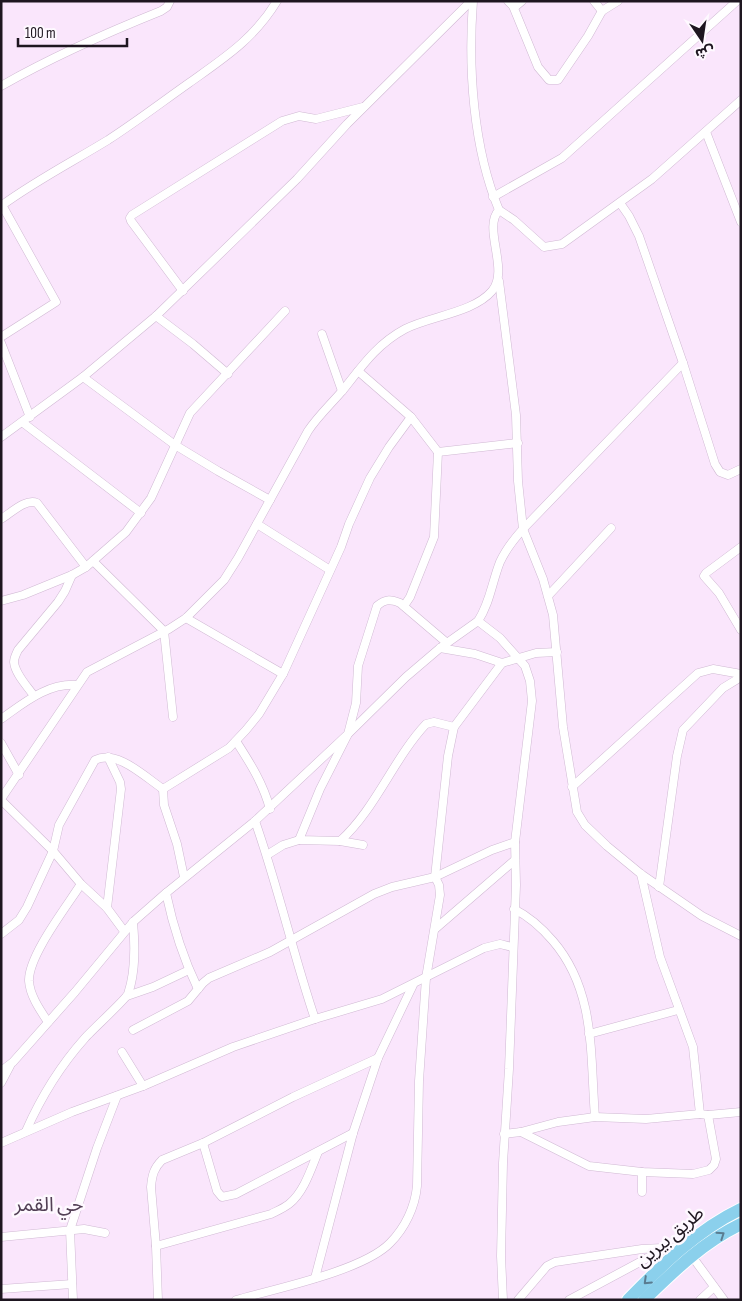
<svg xmlns="http://www.w3.org/2000/svg" width="742" height="1301" font-family="'Sofia Sans Condensed','Noto Sans Arabic',sans-serif">
<style>
.lines{fill:none;stroke-linecap:round;stroke-linejoin:round}
.street-casing{stroke:#d0b9d3;stroke-width:9}
.primary-casing{stroke:#fff;stroke-width:14}
.street{stroke:#fff;stroke-width:8}
.primary{stroke:#8bd0ec;stroke-width:12}
.oneway{stroke:#5a7c90}
.labels{text-anchor:middle;dominant-baseline:central;stroke-width:5;stroke-linejoin:round;paint-order:stroke}
.street-label{font-size:19px;fill:#1e1620;stroke:#fef9ff}
.neighbourhood-label{font-size:20px;fill:#534056;stroke:#fef9ff}
</style>
<rect width="100%" height="100%" fill="#fae6fc"/>
<g class="lines">
<g class="street-casing">
<g id="street">
<path d="M508 1 513 6H516L522 1"/>
<path d="M594 1 602 11 618 1"/>
<path d="M513 6 538 67 549 80H558L588 36 602 11"/>
<path d="M1 86C52 57 106 33 161 11L167 7 170 1"/>
<path d="M706 132 741 222"/>
<path d="M493 197 562 158 737 1"/>
<path d="M620 203 629 216 639 236 683 363 715 464 720 472 728 475 741 469"/>
<path d="M1 206C35 181 72 162 108 140 136 122 162 102 189 83 224 58 254 39 277 1"/>
<path d="M499 210 514 220 544 247 562 244 652 179 741 100"/>
<path d="M499 281 516 415 518 481 523 529 543 579 553 615 563 727 577 812 585 825 607 846 641 874 702 916 741 936"/>
<path d="M183 291 131 221 130 218 132 215 282 121 299 116 316 119 363 107"/>
<path d="M156 316 193 344 228 374"/>
<path d="M322 334 342 391"/>
<path d="M1 337 56 302 2 205"/>
<path d="M1 343 30 417"/>
<path d="M358 371 411 417"/>
<path d="M83 377 175 445 218 471 270 500"/>
<path d="M22 422 141 513"/>
<path d="M1 437 83 377 156 316 297 179 347 124 471 1"/>
<path d="M1 519C11 513 26 498 37 503L86 567"/>
<path d="M257 524 330 570"/>
<path d="M741 547 706 573 704 576 719 593 741 630"/>
<path d="M93 561 164 631 173 717"/>
<path d="M548 596 611 528"/>
<path d="M1 601 23 595 72 575 86 567 126 532 151 498 190 413 285 311"/>
<path d="M404 606 410 597 434 537 438 452"/>
<path d="M186 618 283 674"/>
<path d="M478 621C490 603 492 582 500 562 506 549 514 539 523 529L683 363"/>
<path d="M440 648 475 654 502 663 536 653 557 652"/>
<path d="M34 696C28 687 15 674 14 662 14 658 16 654 18 650L58 602 65 591 72 575"/>
<path d="M1 719C24 703 47 683 77 685"/>
<path d="M454 727 434 722 426 724C394 758 375 810 340 841L299 840 320 789 348 734 406 677 440 648 478 621 500 638 525 666 530 681 532 701 515 842 516 885 509 1069 503 1163 501 1256 503 1300"/>
<path d="M236 741C250 763 263 783 270 809"/>
<path d="M1 743 19 775"/>
<path d="M572 787 698 673 713 669 741 674"/>
<path d="M1 799 87 672 169 629 186 618 224 580 238 558 308 431C318 416 331 404 343 390 362 366 377 344 405 329 430 316 473 313 492 291 510 270 482 228 499 210 473 148 468 68 473 1"/>
<path d="M1 800 53 851 81 884 107 908 124 931"/>
<path d="M255 821C278 886 293 954 315 1019"/>
<path d="M340 841 363 845"/>
<path d="M267 855 283 845 299 840"/>
<path d="M641 874 660 957 693 1047 700 1114 708 1115 741 1112"/>
<path d="M184 877 177 844 164 805 163 789 229 748 246 730 259 714 283 674 341 547 349 524 370 478 389 447 411 417 438 452 518 443"/>
<path d="M435 877 448 756 454 727 502 663"/>
<path d="M435 877 492 850 515 842"/>
<path d="M659 887 677 756 683 730 723 688 741 677"/>
<path d="M107 908 121 789 120 782 108 757"/>
<path d="M514 909C530 917 541 927 553 941 596 991 590 1055 595 1117"/>
<path d="M435 929 515 860"/>
<path d="M1 934 19 920 27 907 53 851 59 825 95 760C117 749 145 777 163 789"/>
<path d="M198 989C183 958 173 926 166 893L255 821 348 734 356 703 358 666 377 606C385 599 390 599 400 603L447 643"/>
<path d="M127 996 153 987 189 970"/>
<path d="M48 1022C40 1010 30 996 29 981 28 956 67 906 81 884"/>
<path d="M133 1030 188 1001 203 983 209 978 270 952 374 894 392 887 435 877 439 885 440 895 426 978 419 1081 417 1186C415 1207 405 1228 390 1243 363 1271 274 1289 236 1300"/>
<path d="M589 1034 678 1010"/>
<path d="M122 1052 143 1086"/>
<path d="M1 1071 13 1062 75 992 133 922 166 893"/>
<path d="M1 1083 10 1066"/>
<path d="M26 1131C41 1097 60 1066 85 1038 93 1029 125 1000 128 994 136 971 135 945 133 922"/>
<path d="M521 1132 589 1166 642 1172 693 1174 709 1170 714 1165 716 1159 708 1115"/>
<path d="M504 1134 521 1132 558 1122 595 1117 646 1119 700 1114"/>
<path d="M1 1143 72 1112 143 1086 233 1047 315 1019 382 999 484 948 500 944 512 947"/>
<path d="M203 1143 217 1191 222 1197 236 1194 353 1133"/>
<path d="M642 1172V1192"/>
<path d="M1 1237 84 1229 105 1233"/>
<path d="M156 1246 271 1214C277 1211 284 1208 289 1204 304 1192 311 1169 318 1152"/>
<path d="M691 1255 724 1300"/>
<path d="M315 1278 353 1133 378 1058 413 985"/>
<path d="M1 1289 72 1284"/>
<path d="M73 1300 70 1230 97 1148 117 1096"/>
<path d="M158 1300 156 1246 151 1187C152 1175 154 1168 162 1160L203 1143 293 1097 378 1058"/>
<path d="M518 1300 547 1266 555 1262 642 1249 682 1247"/>
<path d="M569 1300 666 1248"/>
<path d="M700 1300 714 1287"/>
</g>
</g>
<g class="primary-casing">
<g id="primary">
<path d="M628 1300C662 1265 697 1230 741 1209"/>
<path d="M644 1300C675 1270 702 1243 741 1224"/>
</g>
</g>
<use href="#street" class="street"/>
<use href="#primary" class="primary"/>
</g>
<defs><path id="oneway-chevron" d="M-2-3.5L2.5 0L-2 3.5" fill="none" stroke-width="1.6" stroke-linecap="round" stroke-linejoin="round" transform="scale(1.25)"/></defs>
<g class="oneway">
<use href="#oneway-chevron" transform="translate(721 1235) rotate(-34)"/>
<use href="#oneway-chevron" transform="translate(647 1281) rotate(136)"/>
</g>
<g class="labels">
<g class="street-label">
<text transform="translate(670 1237) rotate(-40)">طريق بيرين</text>
</g>
<g class="neighbourhood-label">
<text x="49" y="1205">حي القمر</text>
</g>
</g>
<rect width="742" height="1301" fill="none" stroke="#1e1620" stroke-width="5"/>
<g transform="translate(702 40) rotate(167)" stroke="#fef9ff" stroke-width="4" paint-order="stroke">
<path d="M0-4L9 19L0 12L-9 19Z" fill="#1e1620"/>
<text y="-8" font-size="14" font-weight="bold" text-anchor="middle" fill="#1e1620">ش</text>
</g>
<path d="M18 38v8h109v-8" fill="none" stroke="#1e1620" stroke-width="2.5"/>
<text x="25" y="38" font-size="15" fill="#1e1620" stroke="#fef9ff" stroke-width="4" paint-order="stroke">100 m</text>
</svg>
